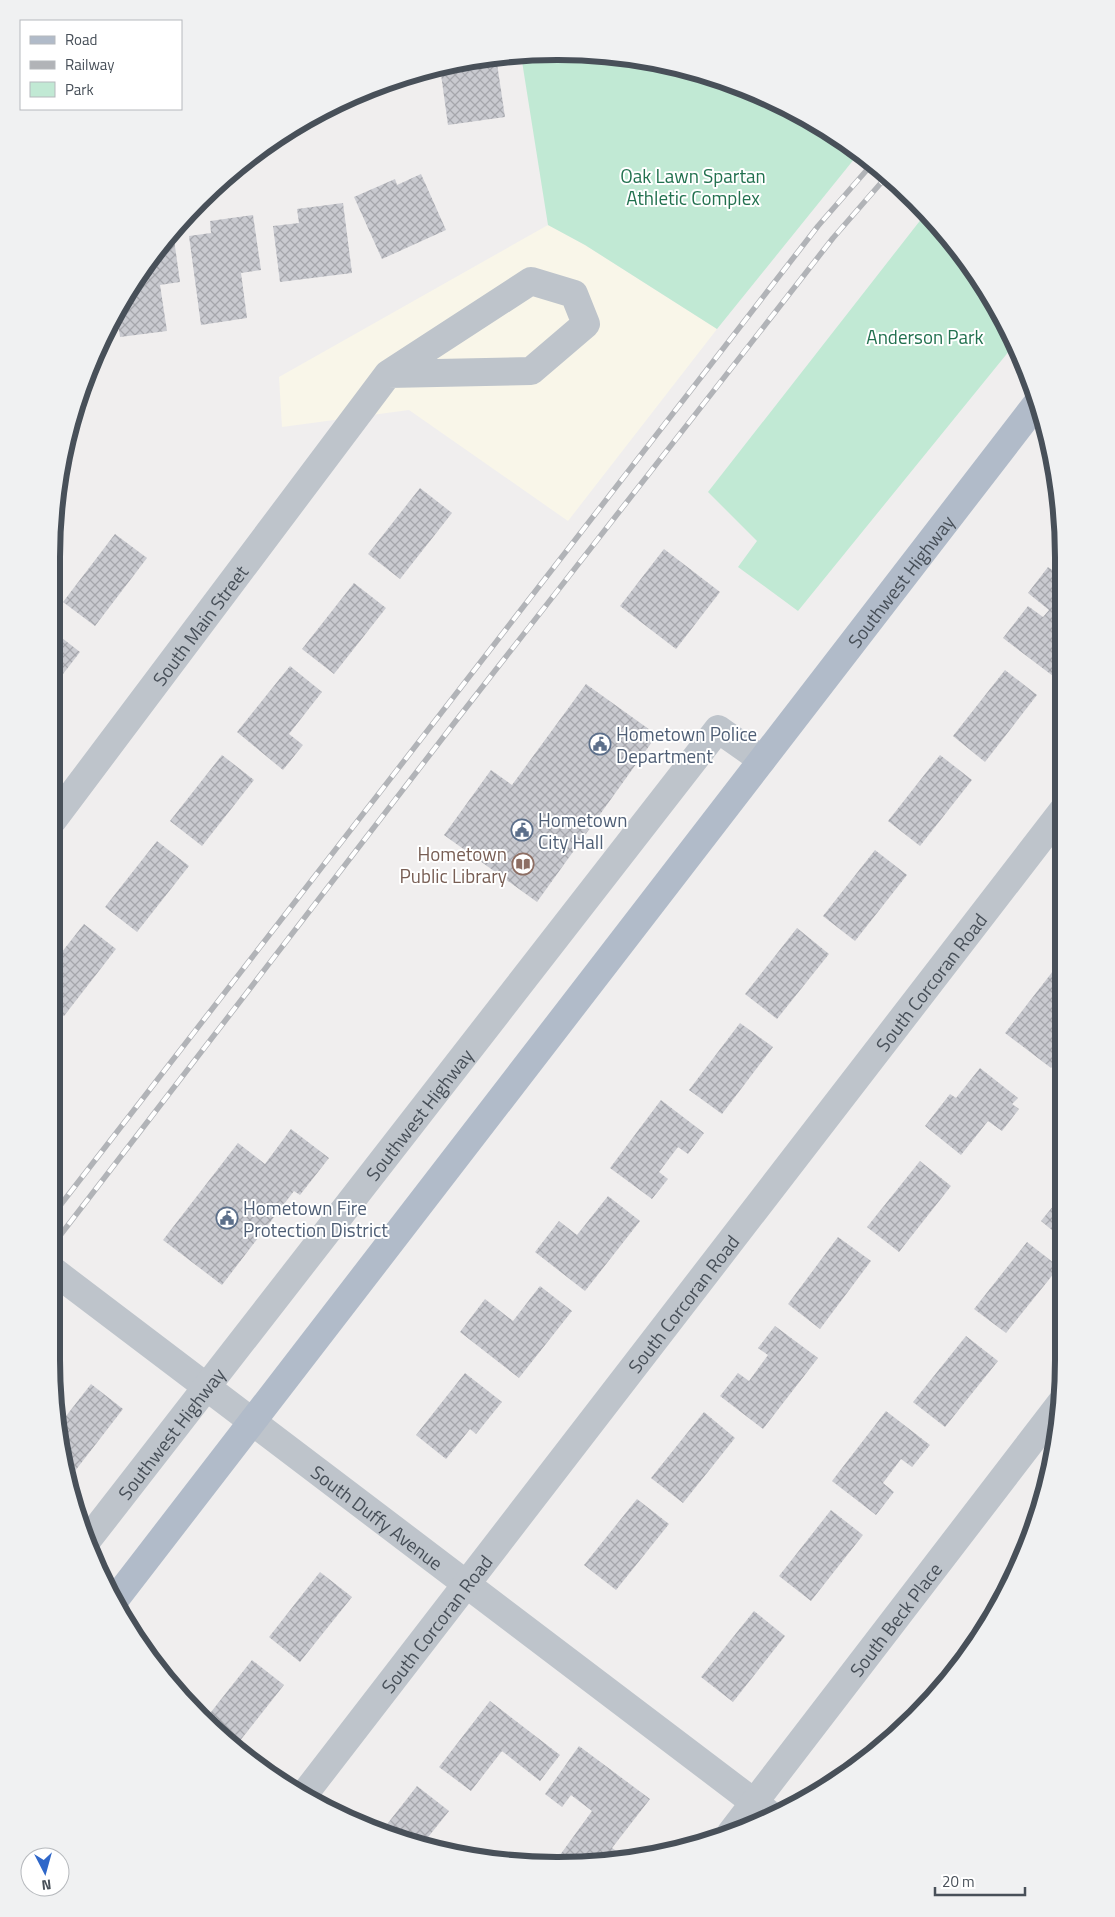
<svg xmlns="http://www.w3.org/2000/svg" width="1115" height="1917" font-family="'Titillium Web',sans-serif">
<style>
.commercial{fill:#f9f6e9}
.park{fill:#c1e9d4}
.building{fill:url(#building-cross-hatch)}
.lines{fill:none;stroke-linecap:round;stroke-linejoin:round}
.minor{stroke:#bec4cb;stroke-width:28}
.major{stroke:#b1bbc9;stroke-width:28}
.rail-casing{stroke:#b1b3b7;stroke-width:5.5}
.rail{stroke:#fff;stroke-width:4;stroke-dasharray:11;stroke-linecap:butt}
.labels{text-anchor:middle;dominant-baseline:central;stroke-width:4;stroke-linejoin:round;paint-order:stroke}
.park-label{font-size:19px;fill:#22714f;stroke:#fff}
.street-label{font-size:19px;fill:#485059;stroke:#fff}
.service-label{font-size:19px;fill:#4e5e75;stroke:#fff;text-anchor:start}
.education-label{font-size:19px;fill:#785e54;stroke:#fff;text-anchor:end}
.rim{fill:none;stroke:#485059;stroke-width:6}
</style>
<defs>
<pattern id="building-cross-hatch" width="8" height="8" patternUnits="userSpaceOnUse" patternTransform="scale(1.25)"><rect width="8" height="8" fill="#c9cad0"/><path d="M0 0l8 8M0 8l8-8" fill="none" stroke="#a5a6ac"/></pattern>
</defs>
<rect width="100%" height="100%" fill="#f0eeee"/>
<path class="commercial" d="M548 225 585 245 717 329 568 521 409 410 282 427 279 377Z"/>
<g class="park">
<path d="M557 51 656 61 751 90 839 136 859 153 717 329 585 245 548 225 521 55Z"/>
<path d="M926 213 996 304 1014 345 798 611 738 567 757 541 708 492Z"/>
</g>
<g class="building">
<path d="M496 57 505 117 448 125 440 67 458 61Z"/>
<path d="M421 174 446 230 382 259 354 197 395 179 397 185Z"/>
<path d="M343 203 352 273 280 282 273 226 299 223 297 209Z"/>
<path d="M253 215 261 270 241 273 247 318 201 325 189 236 211 233 210 221Z"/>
<path d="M173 232 180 282 160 285 167 331 120 337 117 315 136 276Z"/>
<path d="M420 488 452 513 400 579 368 554Z"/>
<path d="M115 534 147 558 95 626 63 602Z"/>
<path d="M664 549 720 592 676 649 620 606Z"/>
<path d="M1048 567 1063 578V663L1053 676 1003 638 1028 606 1043 617 1049 610 1028 593Z"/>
<path d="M354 583 386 608 334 674 302 649Z"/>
<path d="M53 631 80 652 53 687Z"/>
<path d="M290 666 322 692 289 734 303 745 283 770 237 732Z"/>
<path d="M1005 670 1037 695 985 762 953 736Z"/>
<path d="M586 684 657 735 537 902 444 835 491 770 512 785Z"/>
<path d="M222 755 254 780 202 846 170 821Z"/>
<path d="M940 755 972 780 920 846 888 821Z"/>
<path d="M157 841 189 866 137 932 105 907Z"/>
<path d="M875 850 907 875 855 941 823 916Z"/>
<path d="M84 924 116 949 64 1016 54 1008V962Z"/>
<path d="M797 928 829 954 777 1019 745 994Z"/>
<path d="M1053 971 1063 978V1021L1060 1025 1063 1027V1053L1051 1068 1005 1033Z"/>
<path d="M740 1023 773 1047 722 1114 689 1090Z"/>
<path d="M980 1068 1018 1098 1012 1104 1019 1109 1002 1131 988 1121 961 1155 925 1126 950 1094 956 1098Z"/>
<path d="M661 1100 704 1133 688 1154 678 1147 659 1172 668 1179 652 1199 610 1168Z"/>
<path d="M291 1129 329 1158 300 1195 294 1191 222 1285 163 1240 238 1143 265 1164Z"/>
<path d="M920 1161 951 1186 899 1252 867 1227Z"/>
<path d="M1063 1194V1239L1041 1221Z"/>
<path d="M608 1196 640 1221 585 1291 535 1252 559 1221 577 1235Z"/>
<path d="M838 1237 871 1261 820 1329 788 1304Z"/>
<path d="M1027 1242 1059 1267 1006 1333 974 1309Z"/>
<path d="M540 1286 572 1311 519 1378 460 1332 485 1299 513 1321Z"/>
<path d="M775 1326 818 1358 763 1429 720 1396 738 1373 749 1381 768 1355 758 1348Z"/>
<path d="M966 1336 998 1361 945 1427 913 1402Z"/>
<path d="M465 1373 502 1402 476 1434 470 1429 446 1459 416 1435Z"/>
<path d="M91 1384 123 1409 68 1480 56 1429Z"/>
<path d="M886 1411 930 1445 912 1467 901 1459 883 1483 894 1492 876 1515 832 1481Z"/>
<path d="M704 1412 735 1438 683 1503 651 1478Z"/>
<path d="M637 1499 669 1524 616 1590 584 1565Z"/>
<path d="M831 1510 863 1535 811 1601 779 1576Z"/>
<path d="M320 1572 352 1597 300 1662 269 1637Z"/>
<path d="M754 1611 785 1636 733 1702 701 1677Z"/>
<path d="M252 1660 284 1685 235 1747 204 1721Z"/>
<path d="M490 1701 560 1755 540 1781 502 1751 471 1791 439 1767Z"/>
<path d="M579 1746 650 1799 612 1848 618 1852 612 1860 571 1864 560 1855 592 1811 571 1795 562 1807 545 1794Z"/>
<path d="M417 1786 449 1811 421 1846 381 1832Z"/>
</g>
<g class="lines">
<g class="minor">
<path id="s1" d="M53 820 388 374 531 371 586 324 574 294 531 281 388 374"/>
<path id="s2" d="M55 1272 772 1816"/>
<path id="s3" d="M86 1542 718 729 762 760"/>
<path id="s4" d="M303 1796 1063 810"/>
<path id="s5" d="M730 1834 1060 1404"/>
</g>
<path class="major" id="s6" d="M114 1601 1038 402"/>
<g class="rail-casing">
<g id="rail">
<path d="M55 1212 818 226 872 164"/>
<path d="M55 1242 455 722 833 238 887 176"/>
</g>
</g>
<use href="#rail" class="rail"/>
</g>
<defs>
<g id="civic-ring" transform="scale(1.125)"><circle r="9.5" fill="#fff" stroke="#5c6f8a" stroke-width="1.5"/><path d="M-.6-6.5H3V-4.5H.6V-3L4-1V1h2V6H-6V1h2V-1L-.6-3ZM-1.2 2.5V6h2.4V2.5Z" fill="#5c6f8a"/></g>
<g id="library-ring" transform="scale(1.125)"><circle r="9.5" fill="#fff" stroke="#8d6e63" stroke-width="1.5"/><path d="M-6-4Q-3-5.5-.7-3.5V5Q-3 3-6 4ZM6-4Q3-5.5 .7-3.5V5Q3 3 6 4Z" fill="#8d6e63"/></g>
</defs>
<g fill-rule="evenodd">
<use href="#civic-ring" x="600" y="744"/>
<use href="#civic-ring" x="522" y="830"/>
<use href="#library-ring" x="523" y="864"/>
<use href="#civic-ring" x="227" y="1218"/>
</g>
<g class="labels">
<g class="park-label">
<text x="693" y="175">Oak Lawn Spartan<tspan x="693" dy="22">Athletic Complex</tspan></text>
<text x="925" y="336">Anderson Park</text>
</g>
<g class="street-label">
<text stroke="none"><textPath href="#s6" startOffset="1288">Southwest Highway</textPath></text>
<text stroke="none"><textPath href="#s1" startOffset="244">South Main Street</textPath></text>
<text stroke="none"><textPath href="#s4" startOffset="1028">South Corcoran Road</textPath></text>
<text stroke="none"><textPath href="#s3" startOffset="542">Southwest Highway</textPath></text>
<text stroke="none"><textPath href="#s4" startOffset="622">South Corcoran Road</textPath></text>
<text stroke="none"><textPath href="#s3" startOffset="138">Southwest Highway</textPath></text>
<text stroke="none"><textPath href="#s2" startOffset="405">South Duffy Avenue</textPath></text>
<text stroke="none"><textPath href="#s5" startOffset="271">South Beck Place</textPath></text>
<text stroke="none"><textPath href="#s4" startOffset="218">South Corcoran Road</textPath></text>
</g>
<g class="service-label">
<text x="616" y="733">Hometown Police<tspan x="616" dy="22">Department</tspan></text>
<text x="538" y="819">Hometown<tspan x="538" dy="22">City Hall</tspan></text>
<text x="243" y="1207">Hometown Fire<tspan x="243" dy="22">Protection District</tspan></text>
</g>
<g class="education-label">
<text x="507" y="853">Hometown<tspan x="507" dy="22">Public Library</tspan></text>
</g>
</g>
<path d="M0 0H1115V1917H0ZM557 60H558A497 497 0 0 1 1055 557V1360A497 497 0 0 1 558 1857H557A497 497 0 0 1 60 1360V557A497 497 0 0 1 557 60Z" fill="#f0f1f2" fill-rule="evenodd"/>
<path class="rim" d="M557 60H558A497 497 0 0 1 1055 557V1360A497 497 0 0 1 558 1857H557A497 497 0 0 1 60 1360V557A497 497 0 0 1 557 60Z"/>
<rect x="20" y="20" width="162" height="90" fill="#ffffff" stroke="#b6b9bd"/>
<rect x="30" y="36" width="25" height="8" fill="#b1bbc9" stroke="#b6b9bd"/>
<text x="65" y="45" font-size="15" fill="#485059">Road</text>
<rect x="30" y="61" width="25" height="8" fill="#b1b3b7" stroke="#b6b9bd"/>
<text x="65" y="70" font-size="15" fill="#485059">Railway</text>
<rect x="30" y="82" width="25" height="15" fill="#c1e9d4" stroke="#b6b9bd"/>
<text x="65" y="95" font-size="15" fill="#485059">Park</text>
<g transform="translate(45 1872) rotate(174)"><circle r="24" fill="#ffffff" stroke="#b6b9bd"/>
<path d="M0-4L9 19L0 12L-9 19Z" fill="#2f67c9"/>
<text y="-8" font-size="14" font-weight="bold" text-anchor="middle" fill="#485059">N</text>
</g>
<path d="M935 1887v8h90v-8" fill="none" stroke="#485059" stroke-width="2.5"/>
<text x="942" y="1887" font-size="15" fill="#485059" stroke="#ffffff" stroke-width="4" paint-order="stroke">20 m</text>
</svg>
